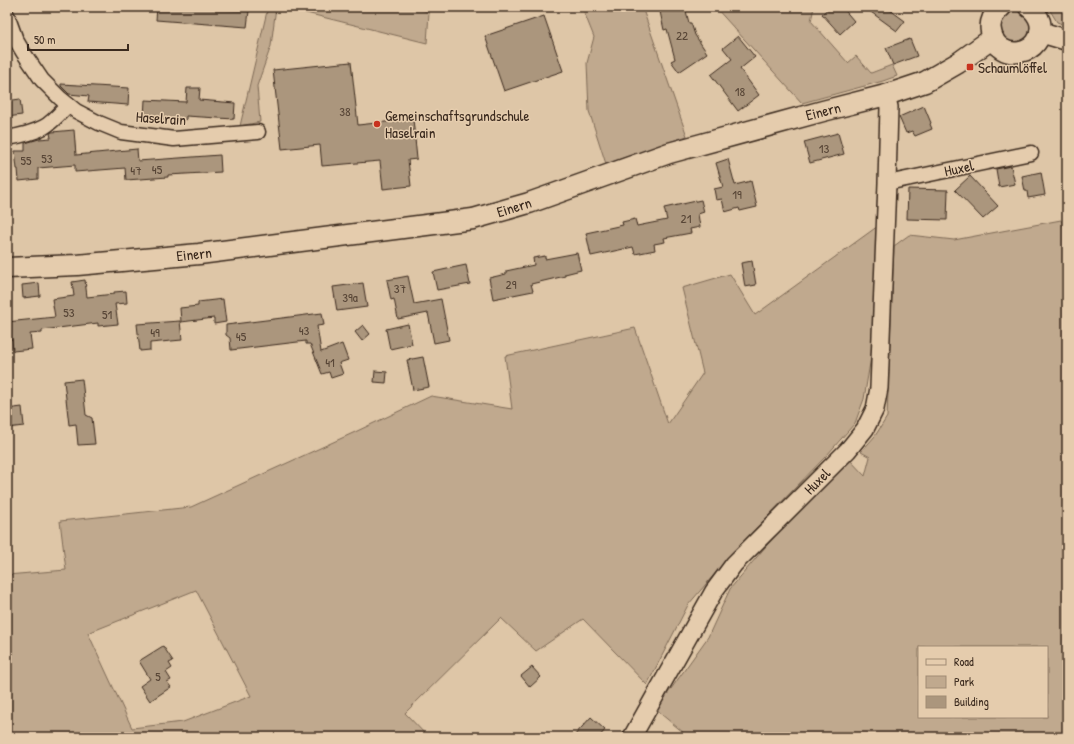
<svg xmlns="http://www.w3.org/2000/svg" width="1074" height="744" font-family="'Patrick Hand',sans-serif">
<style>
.green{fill:#c0a98e;stroke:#7e6a56;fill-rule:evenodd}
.building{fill:#ab967d;stroke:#3b2a1e}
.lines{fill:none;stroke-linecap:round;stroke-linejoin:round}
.minor-casing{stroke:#3b2a1e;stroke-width:17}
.tertiary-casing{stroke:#3b2a1e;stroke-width:20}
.secondary-casing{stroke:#3b2a1e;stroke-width:23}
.minor{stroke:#e5ccad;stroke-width:14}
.tertiary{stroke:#e5ccad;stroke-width:17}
.secondary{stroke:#e5ccad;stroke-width:20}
.poi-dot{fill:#c8321e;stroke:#e5ccad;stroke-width:1.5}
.labels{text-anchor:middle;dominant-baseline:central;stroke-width:3;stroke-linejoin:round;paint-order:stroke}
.number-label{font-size:13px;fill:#574536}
.poi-label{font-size:15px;fill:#3b2a1e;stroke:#e5ccad;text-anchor:start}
.street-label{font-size:15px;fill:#3b2a1e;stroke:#e5ccad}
</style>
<rect width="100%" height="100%" fill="#dec6a7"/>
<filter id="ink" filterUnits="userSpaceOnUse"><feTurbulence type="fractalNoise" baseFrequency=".025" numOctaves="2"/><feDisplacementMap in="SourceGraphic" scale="8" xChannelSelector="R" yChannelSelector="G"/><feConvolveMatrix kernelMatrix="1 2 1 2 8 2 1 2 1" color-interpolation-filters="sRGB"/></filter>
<g filter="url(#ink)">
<g class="green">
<path d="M268 7H276L271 46 257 86 260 122 240 126Z"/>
<path d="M282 7H416L429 13 427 43Z"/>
<path d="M582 7H642L687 136 606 164 589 111 587 63 594 37Z"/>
<path d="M715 7H814L811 21 848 63 856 56 871 73 892 65 897 76 883 81 802 103Z"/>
<path d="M1048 7H1067V26L1057 22Z"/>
<path d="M1012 12C1023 11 1027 16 1032 25L1029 37 1016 44 1003 39C1000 27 998 17 1012 12Z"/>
<path d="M1061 220 1067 235V737H689L656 710 708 637 730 589 777 533 850 460 865 476 870 457 861 452 875 436 887 417 894 246 909 235 954 240ZM919 647H1047V717H919Z"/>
<path d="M878 226 871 357 864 399 855 423 827 455 737 548 688 605 647 685 583 619 536 651 501 618 405 713 428 737H7V575L66 570 60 521 191 507 353 433 431 396 512 409 505 356 635 328 668 424 703 373 682 288 730 274 755 315ZM196 590 251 696 183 722 132 728 88 633Z"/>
</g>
<g class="building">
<path d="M157 7H187L249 11 247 27 156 20Z"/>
<path d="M659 7H685L689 23H691L695 35 707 53 679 72 671 61 675 59 667 29 664 30Z"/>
<path d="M830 7H842L854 21 840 34 822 14Z"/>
<path d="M864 7H886L905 21 897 31Z"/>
<path d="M544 16 563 71 504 91 485 36Z"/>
<path d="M738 36 755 57 740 69 759 95 738 111 711 75 732 59 723 48Z"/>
<path d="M910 39 917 56 893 65 886 48Z"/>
<path d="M351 62 358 125 413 119 417 159 408 160 411 186 383 189 380 161 322 166 320 145 282 149 273 70Z"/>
<path d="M61 84 129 88 128 105 88 102 89 96 69 94 61 86Z"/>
<path d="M187 88H200L199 100 235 103 234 119 186 116V120L144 118 145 100 186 102Z"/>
<path d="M20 99 22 115 7 117V101Z"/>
<path d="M924 106 931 123 930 124 932 129 915 136 912 131 906 133 899 117Z"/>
<path d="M74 130 76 155 137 149 138 161 220 155 221 172 168 175V177L126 180 125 168 75 172V165L38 168V179L19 181 18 169H17L15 151H25V143L39 139 51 138 50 133 52 132Z"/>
<path d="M838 133 844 154 810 163 804 142Z"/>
<path d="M728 159 735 185 751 181 757 207 740 211 739 208 725 212 722 199 716 200 714 189 723 187 716 163Z"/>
<path d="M1011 166 1015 184 999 187 996 169Z"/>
<path d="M1041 172 1045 195 1028 198 1027 191H1025L1022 176Z"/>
<path d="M970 176 998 206 983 219 955 190Z"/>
<path d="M908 189 948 190 947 220 907 219Z"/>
<path d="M701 200 704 212 698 214 700 227 690 229 691 233 664 238 665 242 654 244 655 250 635 254 633 247 591 256 586 233 623 225 622 222 635 219 637 226 667 220 664 208Z"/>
<path d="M577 253 581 270 565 274V276L531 284 533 291 493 299 489 278 506 274V271L534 265 533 258 545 256V259Z"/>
<path d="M752 261 756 285 745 287 741 263Z"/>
<path d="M466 265 470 284 437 290 433 272Z"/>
<path d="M408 276 414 304 441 299 449 340 434 343 428 313 398 319 394 299 391 300 387 280Z"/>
<path d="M85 280 87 297 114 294V292L126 291 127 303 115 304 118 324 98 326V323L42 330V333L30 334 32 349 13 351 12 339 7 340V322L55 317 52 299 74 296 72 282Z"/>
<path d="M39 283 40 296 23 298 22 285Z"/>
<path d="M363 283 367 307 337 311 333 287Z"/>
<path d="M223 299 226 322 214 324V318L181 322 180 308 198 306V302Z"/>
<path d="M322 313 324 325 317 326 321 352 342 344 348 360 339 363 343 374 331 378 329 372 322 374 310 344H306V341L231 350 230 338 226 335V325Z"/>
<path d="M180 321 182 340 150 343V350L140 351 137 324Z"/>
<path d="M408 324 412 344 390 349 386 329Z"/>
<path d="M363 325 370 334 362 341 355 332Z"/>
<path d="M423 357 429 387 413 390 407 360Z"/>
<path d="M375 371 387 372 386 383 374 382Z"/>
<path d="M82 379 86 415 92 418 95 444 78 445 76 424 69 425 64 381Z"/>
<path d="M22 407 24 426 7 428V409Z"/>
<path d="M163 646 173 661 169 663 172 668 166 672 171 680 167 682 171 687 150 701 140 686 150 679 139 661Z"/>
<path d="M532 667 541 677 530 687 521 676Z"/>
<path d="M591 717 605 730 599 737H573Z"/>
</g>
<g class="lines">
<g class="minor-casing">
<g id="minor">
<path d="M7 15 16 40 23 52 42 80 60 98 76 111 99 123 121 132 174 139 258 132"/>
<path d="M7 138C19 136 33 133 44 127 53 122 61 112 68 105"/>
<path d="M887 183 1031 153"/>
</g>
</g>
<g class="tertiary-casing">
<path id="tertiary" d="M632 737 714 591 734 564 848 450 865 429 875 409 879 388 887 183 889 107 886 95"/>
</g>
<g class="secondary-casing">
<g id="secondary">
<path d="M1001 7C994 13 989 22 991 31 996 65 1047 56 1040 22 1038 16 1035 11 1029 7"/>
<path d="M1040 32 1067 40"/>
<path d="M7 268 77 265 199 254 473 219 529 203 669 153 823 111 886 95 925 82 958 63 993 38"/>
</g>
</g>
<use href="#minor" class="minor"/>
<use href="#tertiary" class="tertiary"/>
<use href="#secondary" class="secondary"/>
</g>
</g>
<g class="poi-dot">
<rect x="966" y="63" width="8" height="8" rx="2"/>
<circle cx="377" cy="124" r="4"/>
</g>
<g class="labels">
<g class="number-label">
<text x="682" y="35">22</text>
<text x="740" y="91">18</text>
<text x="345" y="111">38</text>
<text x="824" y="148">13</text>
<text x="47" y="158">53</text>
<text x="26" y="160">55</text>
<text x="157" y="169">45</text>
<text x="136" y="170">47</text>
<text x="737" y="194">19</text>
<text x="686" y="218">21</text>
<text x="511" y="284">29</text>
<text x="400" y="288">37</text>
<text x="350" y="297">39a</text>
<text x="69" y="312">53</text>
<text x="107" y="314">51</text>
<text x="304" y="330">43</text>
<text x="155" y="332">49</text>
<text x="241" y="336">45</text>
<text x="330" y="362">41</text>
<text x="158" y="676">5</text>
</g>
<g class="poi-label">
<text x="978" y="67">Schaumlöffel</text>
<text x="385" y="115">Gemeinschaftsgrundschule<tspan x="385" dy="17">Haselrain</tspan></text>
</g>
<g class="street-label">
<text transform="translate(823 111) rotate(-14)">Einern</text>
<text transform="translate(161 118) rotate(4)">Haselrain</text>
<text transform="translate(959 168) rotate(-12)">Huxel</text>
<text transform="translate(514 207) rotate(-17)">Einern</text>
<text transform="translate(194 254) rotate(-6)">Einern</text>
<text transform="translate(817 481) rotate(-45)">Huxel</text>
</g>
</g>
<rect width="1074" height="744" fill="none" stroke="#e5ccad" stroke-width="24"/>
<rect x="12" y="12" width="1050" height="720" fill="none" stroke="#3b2a1e" stroke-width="1.5" filter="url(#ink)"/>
<rect x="918" y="646" width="130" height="72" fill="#e5ccad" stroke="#a18b74"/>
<rect x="926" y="659" width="20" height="6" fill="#e5ccad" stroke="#a18b74"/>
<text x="954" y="666" font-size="12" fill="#3b2a1e">Road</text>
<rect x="926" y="676" width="20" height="12" fill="#c0a98e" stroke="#a18b74"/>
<text x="954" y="686" font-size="12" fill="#3b2a1e">Park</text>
<rect x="926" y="696" width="20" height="12" fill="#ab967d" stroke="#a18b74"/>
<text x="954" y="706" font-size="12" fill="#3b2a1e">Building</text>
<path d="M28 44v6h100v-6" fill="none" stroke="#3b2a1e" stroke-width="2"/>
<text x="34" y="44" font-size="12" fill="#3b2a1e" stroke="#e5ccad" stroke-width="3" paint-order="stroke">50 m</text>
</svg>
